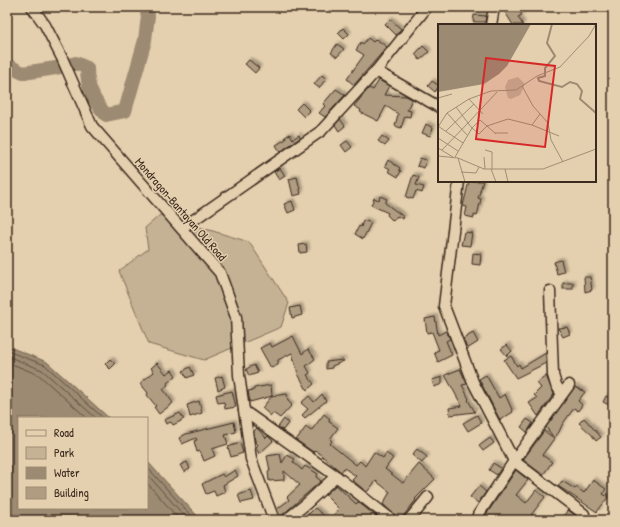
<svg xmlns="http://www.w3.org/2000/svg" width="620" height="527" font-family="'Patrick Hand',sans-serif">
<style>
.green{fill:#c5b194;stroke:#806e59}
.water{fill:#9d8a72;stroke:#766450}
.lines{fill:none;stroke-linecap:round;stroke-linejoin:round}
.shore{stroke:#625040;stroke-width:1}
.river{stroke:#9d8a72;stroke-width:14}
.building{fill:#b09c81;stroke:#3b2a1e;filter:url(#shadow)}
.minor-casing{stroke:#3b2a1e;stroke-width:13}
.minor{stroke:#e4cfae;stroke-width:10}
.labels{text-anchor:middle;dominant-baseline:central;stroke-width:3;stroke-linejoin:round;paint-order:stroke}
.street-label{font-size:12px;fill:#3b2a1e;stroke:#e4cfae}
.inset-river{fill:none;stroke:#9d8a72;stroke-width:2}
.inset-road{fill:none;stroke:#a08d74;stroke-width:1}
.view{fill:#d62828;fill-opacity:0.15;stroke:#d62828;stroke-width:2}
.inset-edge{fill:none;stroke:#3b2a1e;stroke-width:2}
</style>
<defs>
<filter id="shadow"><feDropShadow dx="2.5" dy="-2.5" stdDeviation="1" flood-color="#0004"/></filter>
</defs>
<rect width="100%" height="100%" fill="#e4cfae"/>
<filter id="ink" filterUnits="userSpaceOnUse"><feTurbulence type="fractalNoise" baseFrequency=".025" numOctaves="2"/><feDisplacementMap in="SourceGraphic" scale="8" xChannelSelector="R" yChannelSelector="G"/><feConvolveMatrix kernelMatrix="1 2 1 2 8 2 1 2 1" color-interpolation-filters="sRGB"/></filter>
<g filter="url(#ink)">
<path class="green" d="M160 215 249 242 289 303 281 327 204 360 149 344 119 271 148 249 145 228Z"/>
<path class="water" d="M7 346 47 362 109 418H19V508H147V461L201 520H7Z"/>
<g class="lines">
<g class="shore">
<path d="M7 351 45 365 103 418"/>
<path d="M7 356 42 370 96 418"/>
<path d="M7 362 39 375 87 418"/>
<path d="M147 467 195 520"/>
<path d="M147 474 188 520"/>
<path d="M147 483 180 520"/>
</g>
<path class="river" d="M7 65 23 73 56 68 76 63 87 68C87 87 93 100 106 115L125 111 145 40 148 16 147 12 150 7"/>
</g>
<g class="building">
<path d="M502 7H516L522 15 518 17 523 25H513Z"/>
<path d="M474 15 486 16 485 22H473Z"/>
<path d="M390 19 401 29 396 35 385 24Z"/>
<path d="M343 28 349 34 344 39 338 33Z"/>
<path d="M368 38 373 42 376 39 387 47 354 85 347 79 364 55 356 50 361 42 363 44Z"/>
<path d="M337 44 344 49 337 57 331 53Z"/>
<path d="M423 46 429 52 420 60 415 54Z"/>
<path d="M249 60 259 68 255 73 245 64Z"/>
<path d="M322 75 326 79 319 88 314 84Z"/>
<path d="M379 80 389 86 384 95 406 96 412 99 407 110 411 111 410 117 405 116 401 128 395 126 398 114 386 106 378 121 360 112 361 110 354 106 369 88 373 90Z"/>
<path d="M432 81 439 86 435 92 428 86Z"/>
<path d="M336 89 345 95 325 117 319 113 325 106 323 104Z"/>
<path d="M302 103 310 111 304 117 296 109Z"/>
<path d="M340 119 345 126 339 131 335 125Z"/>
<path d="M426 124 433 128 430 136 422 133Z"/>
<path d="M290 134 293 139 299 135 300 138 280 152 276 145 286 139 285 137Z"/>
<path d="M382 136 389 141 385 146 378 141Z"/>
<path d="M347 141 352 147 346 152 341 145Z"/>
<path d="M420 158 426 160 424 168 417 166Z"/>
<path d="M388 160 400 168 399 170 401 171 398 177 388 171 390 169 385 166Z"/>
<path d="M280 168 285 176 279 180 274 172Z"/>
<path d="M413 175 419 177 416 185 424 187 422 193 416 191 413 199 406 197Z"/>
<path d="M297 177 301 194 293 196 289 179Z"/>
<path d="M469 181H483L478 198 481 199 477 216 474 215V218L465 216 467 207 463 206Z"/>
<path d="M380 196 387 199 385 203 404 217 403 219 397 216 393 221 387 215 388 213 371 205 374 198 379 200Z"/>
<path d="M292 201 295 210 288 213 284 204Z"/>
<path d="M363 220 371 223 363 239 355 234 359 226 361 227Z"/>
<path d="M464 232 472 233 470 246 461 245Z"/>
<path d="M306 244 307 252 300 253 299 245Z"/>
<path d="M473 253 481 254 480 265 472 264Z"/>
<path d="M561 260 564 272 557 274 554 262Z"/>
<path d="M584 277H590L592 290 585 292Z"/>
<rect x="563" y="283" width="10" height="6"/>
<path d="M300 306 302 315 292 318 290 308Z"/>
<path d="M435 317 438 335 446 331 450 339 446 341 452 355 438 362 434 352 439 350 432 332 427 333 425 319Z"/>
<path d="M567 327 570 334 563 337 558 328Z"/>
<path d="M473 333 478 342 467 349 463 339Z"/>
<path d="M293 336 302 354 308 349 315 359 306 366 310 373 307 375 314 384 307 390 298 374 292 353 278 360V365L271 368 260 348 270 343 272 347Z"/>
<path d="M507 345 512 351 507 356 501 349Z"/>
<path d="M546 353V363L516 378 504 360 511 356 517 366 519 364 521 368Z"/>
<path d="M110 359 115 364 110 369 105 364Z"/>
<path d="M343 360 344 361 332 366V368L326 369V362Z"/>
<path d="M157 363 166 374 172 370 176 376 167 383 168 385 163 389 173 403 159 414 154 407 156 406 147 395 148 393 140 383 154 372 151 368Z"/>
<path d="M254 365 258 373 249 376 246 369Z"/>
<path d="M190 367 194 375 187 378 183 371Z"/>
<path d="M460 369 467 384 462 385 469 399 468 400 475 412 450 415 449 408 462 406 445 375Z"/>
<path d="M486 375 499 398 505 394 513 412 500 420 479 379Z"/>
<path d="M222 376 225 387 218 390 215 378Z"/>
<path d="M546 376 554 394 538 416 529 403 537 398 534 395 541 388 537 383Z"/>
<path d="M442 377V384L434 387 432 380Z"/>
<path d="M271 385 272 396 287 394 288 401 292 405 280 418 273 413 271 416 262 408 272 396 250 402 248 391 254 390V388Z"/>
<path d="M575 387 585 392 578 401 582 405 578 411 574 408 562 425 559 432 542 455 552 462 543 475 523 460 544 431 554 438 546 427Z"/>
<path d="M232 391 236 407 225 409 224 402 218 403 216 395Z"/>
<path d="M322 394 326 401 305 418 302 415 308 409 301 403 309 396 314 402Z"/>
<path d="M606 396 613 399 611 406 603 402Z"/>
<path d="M199 401 202 413 190 417 187 405Z"/>
<path d="M180 413 184 419 181 420V421L173 425 171 422 166 424 164 420Z"/>
<path d="M324 414 330 419 328 421 338 428 330 439 332 441 330 444 356 465 360 461 365 466 374 452 383 458 386 453 393 458 385 469 403 483 419 464 435 479 415 499 416 500 400 520 383 504 390 492 385 488 376 481 367 492 352 480 356 476 344 468 341 472 315 450 313 452 296 440 306 427 311 431Z"/>
<path d="M477 415 481 423 468 431 463 423Z"/>
<path d="M584 418 601 437 596 441 592 435 579 423Z"/>
<path d="M284 419 288 423 283 430 278 427Z"/>
<path d="M527 419 533 423 527 432 521 427Z"/>
<path d="M234 422 236 432 225 435 228 444 212 449 215 456 204 461 200 451 197 452 194 441 197 440 196 438 182 444 179 438 186 434Z"/>
<path d="M257 428 266 438 268 436 273 441 259 454 256 447 258 445 255 441 254 431Z"/>
<path d="M490 438 494 443 483 451 479 446Z"/>
<path d="M240 443 243 453 231 457 228 447Z"/>
<path d="M417 449 427 457 422 463 412 455Z"/>
<path d="M280 454 282 463 287 455 295 459 293 462 302 470 305 466 318 474 316 477 321 481 280 517 277 509 289 500 287 497 300 485 284 471V480L269 481 268 471H270L267 456Z"/>
<path d="M187 462 190 469 184 472 180 465Z"/>
<path d="M493 463 501 468 497 475 489 470Z"/>
<path d="M235 470 238 476 223 485 225 492 216 496 214 491 206 494 202 484 222 474 224 477Z"/>
<path d="M516 470 528 480 516 495 526 503 536 490 545 497 531 515 533 516 530 520H487L486 515Z"/>
<path d="M593 480 606 489 603 494 608 497 597 512 558 486 562 481 575 489 576 487 584 493Z"/>
<path d="M336 485 356 504 358 502 381 520H364L357 515 353 520H299L310 513 315 508 329 520 339 509 325 495Z"/>
<path d="M479 486 486 492 478 503 470 497Z"/>
<path d="M251 491 254 500 241 503 238 495Z"/>
<path d="M568 510 575 515 573 520H560Z"/>
</g>
<g class="lines">
<g class="minor-casing">
<g id="minor">
<path d="M32 7 45 25 62 58 92 126 220 273 236 317 239 375 251 459 274 520"/>
<path d="M491 25 494 7"/>
<path d="M376 71 439 107"/>
<path d="M459 181 444 306 473 382 514 461 584 514 579 520"/>
<path d="M182 228 321 131 376 71 427 7"/>
<path d="M550 291 553 375 556 385 562 394"/>
<path d="M244 411 336 476 392 520"/>
<path d="M286 520 306 504 336 476"/>
<path d="M409 520 428 497"/>
<path d="M481 520 478 515 514 461 569 385"/>
</g>
</g>
<use href="#minor" class="minor"/>
</g>
</g>
<g class="labels">
<g class="street-label">
<text transform="translate(181 209) rotate(49)">Mondragon-Bantayan Old Road</text>
</g>
</g>
<g transform="translate(438 24)">
<rect width="158" height="158" fill="#e4cfae"/>
<path d="M80 53 87 60 82 71 73 75 70 74 67 63 70 56Z" fill="#c5b194"/>
<path d="M0 0H93L69 42 61 50 46 60 0 68Z" fill="#9d8a72"/>
<path class="inset-river" d="M114 0 109 19 117 32 107 44V52L100 54 101 57 124 63 132 58 139 60 144 67 142 75 158 89"/>
<path class="inset-road" d="M84 62 95 82 110 99 113 116 125 138M0 74 14 70M31 75 45 90M9 89 29 111M94 101 102 90M0 102 25 119M0 103 9 89 31 75 53 67 78 66 99 52 122 43 151 12 158 0M8 107 36 80M57 109H70M58 110 49 102 42 96 34 104 41 110 49 102 70 95 94 101 121 112M0 114 20 127M0 124 15 133M4 126 30 99 18 83M47 126 54 128V145M0 132 20 134 46 145H105L158 125M17 133 34 104 30 99 59 68M46 133 47 145M20 134 27 158M53 145 58 158M67 145 70 158M23 148 38 149 41 143"/>
<path class="view" d="M48 34 117 42 107 123 38 115Z"/>
<rect width="158" height="158" class="inset-edge"/>
</g>
<rect width="620" height="527" fill="none" stroke="#e4cfae" stroke-width="24"/>
<rect x="12" y="12" width="596" height="503" fill="none" stroke="#3b2a1e" stroke-width="1.5" filter="url(#ink)"/>
<rect x="18" y="417" width="130" height="92" fill="#e4cfae" stroke="#a08d74"/>
<rect x="26" y="430" width="20" height="6" fill="#e4cfae" stroke="#a08d74"/>
<text x="54" y="437" font-size="12" fill="#3b2a1e">Road</text>
<rect x="26" y="447" width="20" height="12" fill="#c5b194" stroke="#a08d74"/>
<text x="54" y="457" font-size="12" fill="#3b2a1e">Park</text>
<rect x="26" y="467" width="20" height="12" fill="#9d8a72" stroke="#a08d74"/>
<text x="54" y="477" font-size="12" fill="#3b2a1e">Water</text>
<rect x="26" y="487" width="20" height="12" fill="#b09c81" stroke="#a08d74"/>
<text x="54" y="497" font-size="12" fill="#3b2a1e">Building</text>
</svg>
